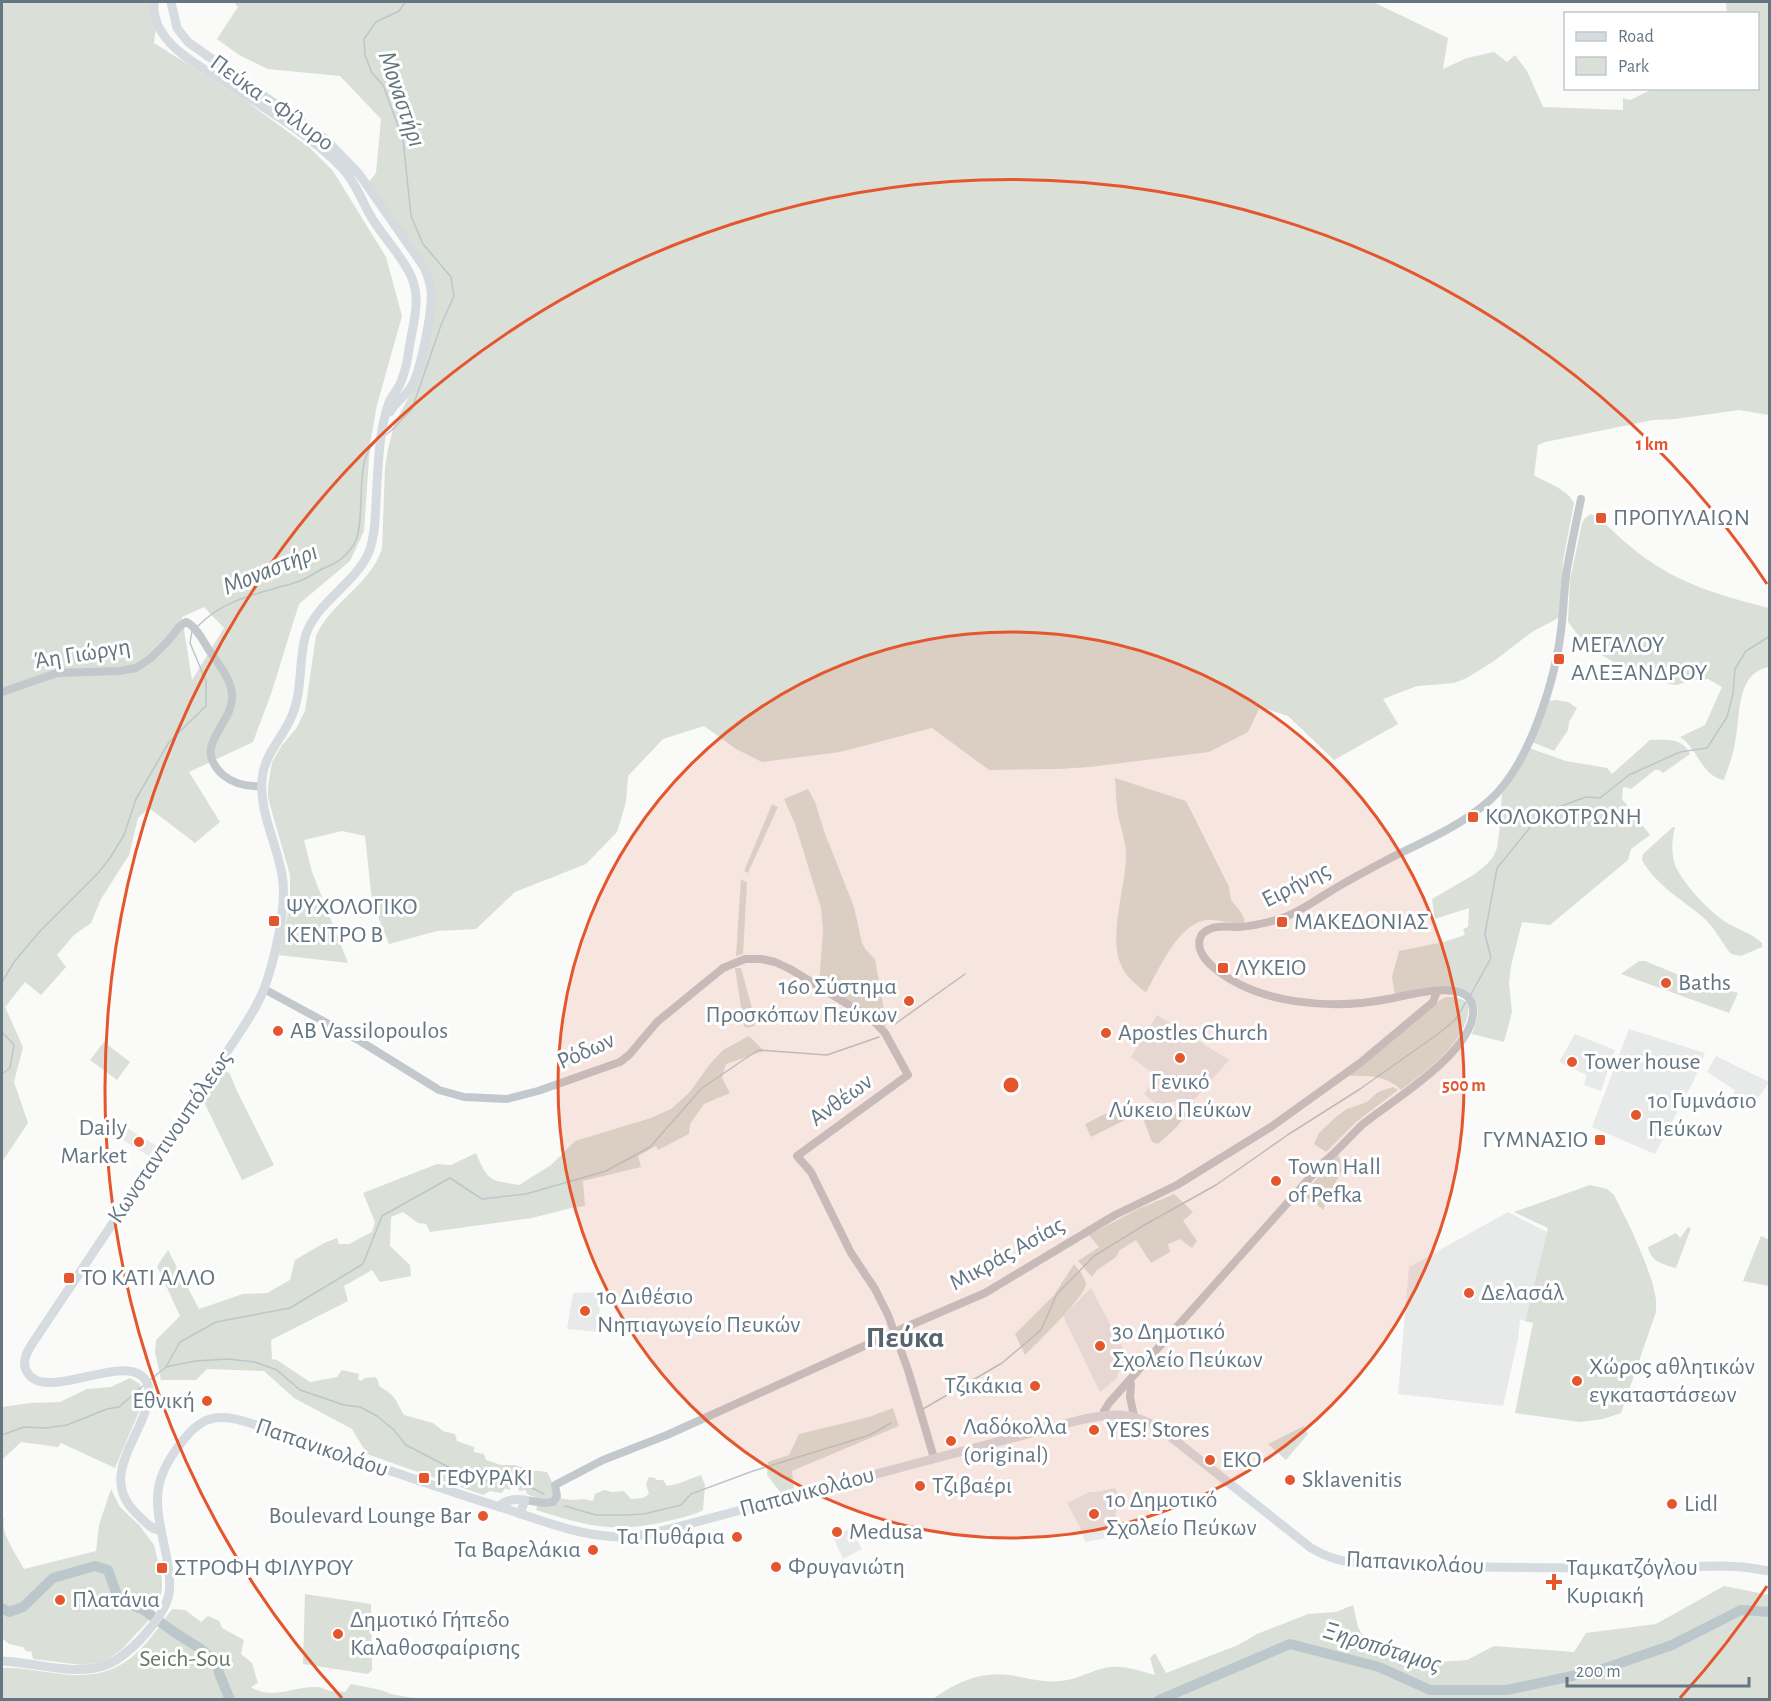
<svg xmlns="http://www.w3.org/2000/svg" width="1771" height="1701" font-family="'Alegreya Sans',sans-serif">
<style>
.built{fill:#e8e9e9}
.green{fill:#dadfd7;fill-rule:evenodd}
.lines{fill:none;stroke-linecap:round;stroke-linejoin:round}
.stream{stroke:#bbc7cb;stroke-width:1.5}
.river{stroke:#bbc7cb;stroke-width:10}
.tertiary{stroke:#c3c8cc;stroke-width:8}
.secondary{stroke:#d6dbdf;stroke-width:9}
.ring{fill:none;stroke:#e4572e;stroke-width:3}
.poi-dot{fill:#e4572e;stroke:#fff;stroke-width:2}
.labels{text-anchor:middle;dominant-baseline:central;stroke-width:6;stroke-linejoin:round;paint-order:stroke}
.street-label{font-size:24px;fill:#657683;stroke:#fff}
.poi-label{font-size:24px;fill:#657683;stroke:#fff;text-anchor:start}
.park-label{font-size:24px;fill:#687a64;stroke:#fff}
.water-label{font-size:26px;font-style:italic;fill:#60757c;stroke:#fff}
.district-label{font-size:30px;font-weight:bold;fill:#57646e;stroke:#fff}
.centre{fill:#e4572e;stroke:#fff;stroke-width:3}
.ring-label{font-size:18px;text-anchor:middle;font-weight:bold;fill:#e4572e;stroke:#fff;stroke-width:6;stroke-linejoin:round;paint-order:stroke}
</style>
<rect width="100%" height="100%" fill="#fafaf8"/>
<g class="built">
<path d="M1157 1015 1229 1060 1195 1099 1156 1104 1144 1094 1156 1076 1131 1057Z"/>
<path d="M1629 1029 1705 1053 1694 1080 1655 1154 1592 1127Z"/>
<path d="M1575 1034 1615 1050 1601 1091 1584 1085 1587 1075 1559 1062Z"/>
<path d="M1716 1056 1769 1082 1753 1105 1733 1095 1735 1090 1707 1072Z"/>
<path d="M127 1128 157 1146 149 1156 121 1139Z"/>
<path d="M1508 1212 1547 1232 1525 1321 1520 1319 1518 1339 1503 1406 1398 1394 1409 1267Z"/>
<path d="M1091 1288 1129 1360 1124 1367 1118 1372 1117 1378 1100 1392 1063 1316Z"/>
<path d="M600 1292 599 1332 567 1329 573 1293Z"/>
<path d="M1115 1488 1119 1494 1112 1537 1085 1542 1079 1525 1067 1503 1089 1492H1096Z"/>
<path d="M850 1528 862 1549 843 1559 833 1537Z"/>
</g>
<g class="green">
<path d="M2 2H159L154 43 243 99 287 131 310 148 333 171 386 257 402 316 377 405 370 444 364 531 350 561 299 604 271 694 253 742 189 772 220 822 195 843 149 808 138 818 129 855 101 899 91 923 74 935 57 955 66 967 41 995 25 982 5 1007 23 1047 14 1082 28 1123 2 1162ZM204 607 224 628 192 680 182 617Z"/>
<path d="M234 2H1373L1448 38 1443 69 1467 58 1494 52 1507 62 1515 55 1527 71 1543 107 1623 110V98L1630 100 1653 89 1758 88V14L1727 13 1726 2H1769V415L1739 410 1675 419 1653 420 1545 442 1538 445 1534 475C1548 484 1566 488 1574 503L1563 561 1560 617 1532 632 1494 661 1467 678 1454 683 1417 686 1383 699 1398 724 1334 760 1288 716 1260 707 1248 732 1209 752 1090 767 1059 769 989 770 932 728 840 752 762 762 736 749 704 726 663 739 628 776 626 802 617 832 586 864 515 892 476 929 437 931 389 944 372 901 365 836 342 831 304 840 312 872 348 963 279 955 290 902V875L268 798V786L272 762 282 745 296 729 305 711 316 636C331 602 370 585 382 549L385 468 388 449 395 422 414 388 432 283 368 183 376 173 381 119 340 76 268 69 239 55 217 39 238 7Z"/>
<path d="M1591 514 1598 517C1614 532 1630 548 1648 560 1685 586 1726 597 1769 608V667C1735 673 1741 717 1735 743 1733 756 1728 768 1724 780 1702 777 1697 747 1680 737L1705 725 1722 687 1708 679 1696 680 1676 685 1649 680 1627 670 1593 650 1585 644 1568 622 1570 580 1582 523 1585 518Z"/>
<path d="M1556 700 1568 702 1577 708 1569 722 1568 730 1554 751 1532 742 1548 701Z"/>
<path d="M1650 740C1666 740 1682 737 1690 754L1663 773 1659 770H1655L1631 789 1625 787 1623 788 1622 799 1650 835 1631 849 1628 860 1550 925 1522 922 1511 966 1509 983 1512 1012 1504 1042 1472 1034C1477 1017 1483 1008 1469 993L1395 995 1392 977 1399 951 1444 942 1465 935 1463 929 1468 927 1469 908 1435 919 1432 899 1475 874 1487 864 1493 857 1497 848 1500 826 1502 793 1509 785 1529 748 1566 761 1607 768 1612 774Z"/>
<path d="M1115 778 1186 801 1229 887 1231 900 1240 911 1245 920 1243 923C1231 924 1216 919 1206 920 1178 924 1159 969 1147 991L1145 992C1136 984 1125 976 1121 965 1108 936 1126 886 1126 855 1126 841 1121 829 1118 815 1116 803 1116 790 1115 778Z"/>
<path d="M808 789 815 802 824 831 854 907 862 943 866 950 875 959 886 1021V1025L884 1026C870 1009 839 996 819 985L823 930 821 908 795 824 784 799Z"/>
<path d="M772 804 778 807 748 873 744 871Z"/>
<path d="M1673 827H1675C1672 839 1671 854 1675 865 1683 884 1711 914 1729 924 1740 930 1752 934 1762 943V947L1741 956 1731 954C1722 943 1716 930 1706 920 1684 900 1657 887 1642 860L1643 854Z"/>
<path d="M741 879 747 883 743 954 736 956Z"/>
<path d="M1639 961H1645L1689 979 1738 993 1729 1013 1621 974Z"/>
<path d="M735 968H741L756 1023 754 1026 747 1028 744 1026Z"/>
<path d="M1447 997C1458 997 1471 999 1468 1013 1463 1045 1425 1072 1401 1090 1388 1076 1367 1075 1349 1076L1440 1000Z"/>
<path d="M749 1036 764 1051 726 1064 722 1078 730 1093 704 1104 690 1124 689 1134 658 1150 656 1146 638 1156 641 1167 583 1181 585 1206 571 1208 532 1218 430 1232 426 1224 418 1223 403 1212 391 1217 390 1246 410 1265 411 1276 380 1282 372 1270 344 1286 348 1301 271 1340 272 1359 277 1360 310 1382 337 1377 342 1370 359 1374 358 1379 361 1381 365 1378 375 1377 378 1380 379 1386C397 1397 394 1398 404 1415L433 1423 443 1431 455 1434 457 1441 474 1447V1452L484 1454 486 1460 501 1465H515L530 1470 547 1472 552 1482 553 1497 571 1500 584 1499 593 1501 595 1494 604 1490 612 1492 624 1491 631 1499 643 1498 649 1494 646 1484 649 1477 655 1478 657 1480H663L667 1486 677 1484 701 1475 705 1485 703 1510C693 1516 679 1518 668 1521 613 1534 588 1526 536 1510L539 1499 527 1494 526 1490 519 1491 518 1486 516 1485 508 1490 506 1488 501 1493 490 1491 483 1495 367 1454 352 1429 294 1398 264 1371 207 1369 196 1380H161L155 1352 156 1340 180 1316 157 1266 168 1250 199 1309 243 1294 267 1293 290 1280 295 1260 324 1243 337 1238 339 1244H349L372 1232 375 1222 363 1193 437 1164 451 1165 476 1153C488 1182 490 1180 519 1185L551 1165 575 1141 651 1118 671 1109 689 1093 710 1064 723 1050Z"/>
<path d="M104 1042 130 1062 117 1080 90 1060Z"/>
<path d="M226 1071 230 1074 236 1089 274 1165 242 1180 204 1102 222 1072Z"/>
<path d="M1393 1087 1398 1090 1356 1122 1326 1152 1314 1144 1319 1133 1337 1116 1347 1109 1367 1102 1378 1092Z"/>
<path d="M1119 1107 1126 1113 1125 1120 1091 1137 1085 1124Z"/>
<path d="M1187 1112C1182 1124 1168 1135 1158 1144L1152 1142 1144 1121 1145 1117Z"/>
<path d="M1338 1154 1343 1169 1325 1201 1324 1210 1303 1195Z"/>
<path d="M1590 1185 1607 1189 1614 1195 1632 1231 1643 1257 1652 1281 1656 1299V1312L1621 1413 1603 1419 1580 1422 1515 1413 1533 1323 1525 1321 1548 1228 1514 1212Z"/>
<path d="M1174 1194 1193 1212 1183 1221 1197 1241 1192 1248 1180 1239 1168 1244 1170 1252 1151 1263 1136 1240 1120 1250 1116 1257 1096 1271 1092 1277 1078 1261 1099 1247 1089 1235 1138 1209Z"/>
<path d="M1688 1227 1691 1228 1676 1268C1664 1265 1650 1261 1648 1247L1676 1233 1680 1238Z"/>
<path d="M1761 1236 1769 1240V1286L1743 1281Z"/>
<path d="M1074 1264C1078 1269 1085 1277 1086 1284 1086 1296 1035 1345 1025 1355L1015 1334 1054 1295Z"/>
<path d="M130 1378 140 1384 142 1397 141 1407 115 1468 61 1443 58 1447 21 1442 2 1460V1407L30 1403 60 1402 87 1389 111 1387Z"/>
<path d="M893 1408 899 1426 792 1471 794 1489 781 1493 767 1475 768 1462 789 1455 799 1434 869 1417Z"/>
<path d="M1304 1426 1308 1434 1286 1460 1268 1444Z"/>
<path d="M111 1489 120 1507 139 1525 154 1545 162 1579V1590L157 1607 149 1620 121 1650 104 1662 82 1665 33 1659 31 1651 27 1652 23 1647 9 1644 2 1638V1517L4 1518C0 1534 17 1555 24 1569L96 1551 99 1525Z"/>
<path d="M1724 1586 1769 1595V1699H933C956 1682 981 1671 1010 1675 1027 1678 1044 1683 1061 1681 1074 1680 1087 1673 1101 1669 1119 1663 1137 1670 1155 1675L1150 1658 1155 1653 1166 1673 1238 1645 1257 1634 1308 1614 1336 1612 1353 1605 1358 1627 1363 1636 1381 1649 1414 1655 1438 1662 1467 1660 1494 1646 1574 1652 1586 1633 1656 1624Z"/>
<path d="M305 1594 371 1604 372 1670 368 1674 303 1664Z"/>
<path d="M172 1609 185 1610 201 1622 208 1616 219 1621 222 1628 244 1640 241 1654 252 1663 258 1683 251 1687C273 1701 292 1686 317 1687 322 1687 326 1690 330 1691 335 1692 340 1691 345 1692L351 1684 381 1690 391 1694 418 1699H2V1668C21 1667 41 1672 61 1674 120 1681 140 1654 172 1609Z"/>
</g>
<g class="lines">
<g class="stream">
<path d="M384 436 392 430 412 409 441 325 454 296 451 277 423 244 411 216 403 139 383 85 372 73 365 55 364 39 376 22 399 11 405 2"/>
<path d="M198 626C225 598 262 593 297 582 306 579 314 574 322 569 329 566 337 563 342 558 347 554 354 546 356 540 366 516 354 458 375 443"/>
<path d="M2 982 14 962 41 930 98 873 110 858 124 835 136 799 169 742 206 706V681L190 643 192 631"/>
<path d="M1470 996 1491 958 1485 934 1497 868 1542 813 1586 797 1600 798 1629 775 1680 752 1707 748 1727 717 1733 694 1735 669 1746 651 1770 636"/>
<path d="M895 1024 965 974"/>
<path d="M2 1032 14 1045 10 1068 2 1074"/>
<path d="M166 1367 180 1342 216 1322 290 1308 363 1264 382 1216 450 1178 482 1199 526 1194 606 1171 650 1147 702 1088 758 1050 827 1055 879 1037"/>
<path d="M150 1380 166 1367 195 1361 228 1359 255 1362 277 1370 300 1390 344 1405 360 1407 377 1416 393 1429 406 1445 464 1475 489 1481 530 1487 544 1494"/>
<path d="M923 1409 1002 1363 1041 1330 1057 1294 1094 1256 1146 1224 1216 1185 1289 1134 1360 1089 1438 1034 1455 1020 1466 1002"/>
<path d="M2 1435 24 1427 45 1428 67 1425 107 1409 119 1407 144 1385"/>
<path d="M565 1506 596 1515H626L644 1514 681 1505 691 1494 753 1471 870 1435 891 1423"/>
</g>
<g class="river">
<path d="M2 1608 9 1612 23 1607 53 1578 95 1566 108 1570 118 1598 145 1611 174 1632 201 1649 218 1665 219 1673 230 1700"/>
<path d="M1159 1700 1290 1644 1379 1667 1430 1690H1507L1600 1670 1672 1645 1741 1610 1770 1612"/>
</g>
<g class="tertiary">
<path d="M2 692 57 673 119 671 136 668 151 658 167 642 179 627 186 622C196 626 203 641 209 650 218 664 231 678 232 695 234 725 190 745 223 775 234 784 247 787 262 786"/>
<path d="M264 989 360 1041 439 1090 464 1097 507 1099 538 1091 620 1062 629 1055 657 1022 723 968 745 959H761L775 962 790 969 872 1019 885 1033 908 1075 797 1156 811 1172 851 1253 875 1289 888 1315 908 1370 934 1458"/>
<path d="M1131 1384 1130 1397 1134 1416"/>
<path d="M1106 1415 1104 1411 1109 1403 1324 1162C1338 1151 1349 1137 1362 1125 1391 1101 1477 1051 1473 1008 1472 1002 1469 997 1464 994 1444 985 1409 995 1388 999 1333 1010 1258 1005 1213 967 1205 960 1195 948 1201 936 1202 933 1207 930 1210 929 1218 925 1230 927 1239 927 1252 926 1267 923 1279 919 1296 914 1311 903 1326 894 1345 882 1364 872 1383 862 1419 843 1459 828 1490 800 1531 763 1557 675 1562 622 1564 604 1564 587 1567 569 1571 546 1576 523 1581 499"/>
<path d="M525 1500 544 1503 553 1502 557 1496 555 1485 603 1460 667 1435 906 1327 985 1293 1115 1215 1177 1185 1271 1127 1360 1063 1433 1002 1437 991"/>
</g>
<g class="secondary">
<path d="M153 2C154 12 155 22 161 31 174 53 201 67 223 81 260 105 311 135 342 168 355 181 361 199 370 215 382 236 401 254 411 276 421 298 414 320 410 343 408 355 407 367 402 379 400 387 394 393 390 400 385 411 383 424 381 436 378 458 377 481 376 503 375 520 375 536 369 552 355 584 318 601 306 634 298 660 303 688 293 713 285 736 264 753 262 779 259 812 277 844 282 875 288 904 274 962 264 989 254 1014 237 1036 223 1058L32 1344C27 1352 22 1361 26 1370 43 1408 133 1344 148 1385 151 1394 148 1404 145 1412 132 1449 101 1482 139 1516 145 1522 152 1530 161 1530"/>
<path d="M171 2 177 28 188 42 325 139 359 174 424 267C427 274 430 282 431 290 433 309 421 371 411 387 406 396 395 402 390 412"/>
<path d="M499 1507C505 1499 516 1499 525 1500L520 1514"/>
<path d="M2 1661C35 1662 74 1677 106 1665 129 1656 164 1618 169 1594 171 1579 168 1564 165 1549 154 1499 151 1479 185 1438 204 1414 222 1414 250 1423 333 1450 416 1481 500 1507 538 1519 578 1536 619 1537 639 1537 658 1532 677 1527L1080 1420C1112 1413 1132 1411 1162 1430L1311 1548C1350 1572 1401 1565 1445 1566 1537 1569 1630 1568 1723 1566L1743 1567 1770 1571"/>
</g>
</g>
<circle cx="1011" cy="1085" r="453" fill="#e4572e" fill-opacity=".12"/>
<g class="ring">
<circle cx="1011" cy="1085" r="453"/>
<path d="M1767 1586A907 907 0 0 1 1680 1698M342 1698A907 907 0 1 1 1767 584"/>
</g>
<g class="poi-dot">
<rect x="1595" y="512" width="12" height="12" rx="3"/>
<rect x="1553" y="653" width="12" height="12" rx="3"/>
<rect x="1467" y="811" width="12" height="12" rx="3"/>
<rect x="268" y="915" width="12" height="12" rx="3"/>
<rect x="1276" y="916" width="12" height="12" rx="3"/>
<rect x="1217" y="962" width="12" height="12" rx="3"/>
<circle cx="1666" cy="983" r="6"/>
<circle cx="909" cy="1001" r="6"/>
<circle cx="278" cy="1031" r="6"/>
<circle cx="1106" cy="1033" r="6"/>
<circle cx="1180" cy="1058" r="6"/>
<circle cx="1572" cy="1062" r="6"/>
<circle cx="1636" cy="1115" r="6"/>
<rect x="1594" y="1134" width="12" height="12" rx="3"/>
<circle cx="139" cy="1142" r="6"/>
<circle cx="1276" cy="1181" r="6"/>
<rect x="63" y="1272" width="12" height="12" rx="3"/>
<circle cx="1469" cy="1293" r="6"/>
<circle cx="585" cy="1311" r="6"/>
<circle cx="1100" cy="1346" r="6"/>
<circle cx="1577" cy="1381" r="6"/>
<circle cx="1035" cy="1386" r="6"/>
<circle cx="207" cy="1401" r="6"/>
<circle cx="1094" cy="1430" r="6"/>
<circle cx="951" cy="1441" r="6"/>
<circle cx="1210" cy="1460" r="6"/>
<rect x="418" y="1472" width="12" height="12" rx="3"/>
<circle cx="1290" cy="1480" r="6"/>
<circle cx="920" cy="1486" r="6"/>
<circle cx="1672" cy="1504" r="6"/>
<circle cx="1094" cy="1514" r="6"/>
<circle cx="483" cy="1516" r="6"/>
<circle cx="837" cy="1532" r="6"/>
<circle cx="737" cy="1537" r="6"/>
<circle cx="593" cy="1550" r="6"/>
<circle cx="776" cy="1567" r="6"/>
<rect x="156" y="1562" width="12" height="12" rx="3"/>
<path d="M1551 1573h6v6h6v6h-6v6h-6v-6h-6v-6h6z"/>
<circle cx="60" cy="1600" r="6"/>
<circle cx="338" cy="1634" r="6"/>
</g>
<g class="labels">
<g class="street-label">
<text transform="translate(272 103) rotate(36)">Πεύκα - Φίλυρο</text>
<text transform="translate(82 654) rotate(-9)">Άη Γιώργη</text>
<text transform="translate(1296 885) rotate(-27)">Ειρήνης</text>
<text transform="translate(586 1051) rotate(-24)">Ρόδων</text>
<text transform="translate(841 1100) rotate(-36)">Ανθέων</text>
<text transform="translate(170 1137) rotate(-56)">Κωνσταντινουπόλεως</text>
<text transform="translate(1007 1254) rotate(-29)">Μικράς Ασίας</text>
<text transform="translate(322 1448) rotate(19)">Παπανικολάου</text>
<text transform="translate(807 1492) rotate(-15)">Παπανικολάου</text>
<text transform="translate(1415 1563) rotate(3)">Παπανικολάου</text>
</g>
<g class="poi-label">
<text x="1613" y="518">ΠΡΟΠΥΛΑΙΩΝ</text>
<text x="1571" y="645">ΜΕΓΑΛΟΥ<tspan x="1571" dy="28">ΑΛΕΞΑΝΔΡΟΥ</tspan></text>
<text x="1485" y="817">ΚΟΛΟΚΟΤΡΩΝΗ</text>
<text x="286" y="907">ΨΥΧΟΛΟΓΙΚΟ<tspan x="286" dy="28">ΚΕΝΤΡΟ B</tspan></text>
<text x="1294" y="922">ΜΑΚΕΔΟΝΙΑΣ</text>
<text x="1235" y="968">ΛΥΚΕΙΟ</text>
<text x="1678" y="983">Baths</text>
<text x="897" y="987" text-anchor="end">16ο Σύστημα<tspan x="897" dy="28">Προσκόπων Πεύκων</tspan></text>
<text x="290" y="1031">AB Vassilopoulos</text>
<text x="1118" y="1033">Apostles Church</text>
<text x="1584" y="1062">Tower house</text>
<text x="1180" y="1082" text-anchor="middle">Γενικό<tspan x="1180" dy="28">Λύκειο Πεύκων</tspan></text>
<text x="1648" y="1101">1ο Γυμνάσιο<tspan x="1648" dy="28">Πεύκων</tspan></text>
<text x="127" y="1128" text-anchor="end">Daily<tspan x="127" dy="28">Market</tspan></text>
<text x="1588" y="1140" text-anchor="end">ΓΥΜΝΑΣΙΟ</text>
<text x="1288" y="1167">Town Hall<tspan x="1288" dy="28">of Pefka</tspan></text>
<text x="81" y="1278">ΤΟ ΚΑΤΙ ΑΛΛΟ</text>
<text x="1481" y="1293">Δελασάλ</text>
<text x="597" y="1297">1ο Διθέσιο<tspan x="597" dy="28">Νηπιαγωγείο Πευκών</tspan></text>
<text x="1112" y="1332">3ο Δημοτικό<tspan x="1112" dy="28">Σχολείο Πεύκων</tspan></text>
<text x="1589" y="1367">Χώρος αθλητικών<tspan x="1589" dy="28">εγκαταστάσεων</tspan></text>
<text x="1023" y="1386" text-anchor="end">Τζικάκια</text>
<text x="195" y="1401" text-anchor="end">Εθνική</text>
<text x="963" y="1427">Λαδόκολλα<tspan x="963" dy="28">(original)</tspan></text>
<text x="1106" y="1430">YES! Stores</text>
<text x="1222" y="1460">EKO</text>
<text x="436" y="1478">ΓΕΦΥΡΑΚΙ</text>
<text x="1302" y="1480">Sklavenitis</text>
<text x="932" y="1486">Τζιβαέρι</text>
<text x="1106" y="1500">1ο Δημοτικό<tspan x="1106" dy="28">Σχολείο Πεύκων</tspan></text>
<text x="1684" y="1504">Lidl</text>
<text x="471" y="1516" text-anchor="end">Boulevard Lounge Bar</text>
<text x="849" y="1532">Medusa</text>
<text x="725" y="1537" text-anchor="end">Τα Πυθάρια</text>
<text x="581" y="1550" text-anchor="end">Τα Βαρελάκια</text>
<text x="788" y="1567">Φρυγανιώτη</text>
<text x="174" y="1568">ΣΤΡΟΦΗ ΦΙΛΥΡΟΥ</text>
<text x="1566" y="1568">Ταμκατζόγλου<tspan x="1566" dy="28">Κυριακή</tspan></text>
<text x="72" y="1600">Πλατάνια</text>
<text x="350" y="1620">Δημοτικό Γήπεδο<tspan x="350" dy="28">Καλαθοσφαίρισης</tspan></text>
</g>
<g class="park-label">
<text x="185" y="1659">Seich-Sou</text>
</g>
<g class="water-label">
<text transform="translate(402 99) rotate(71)">Μοναστήρι</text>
<text transform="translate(270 569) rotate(-22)">Μοναστήρι</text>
<text transform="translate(1382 1647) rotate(17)">Ξηροπόταμος</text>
</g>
<g class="district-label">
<text x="905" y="1338">Πεύκα</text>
</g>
</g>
<circle cx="1011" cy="1085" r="9" class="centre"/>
<g class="ring-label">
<text x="1652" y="450">1 km</text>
<text x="1464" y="1091">500 m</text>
</g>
<rect width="1771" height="1701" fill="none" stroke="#657683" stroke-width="6"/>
<rect x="1564" y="12" width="195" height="78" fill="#ffffff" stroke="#c1c8cd" stroke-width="1.5"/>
<rect x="1576" y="32" width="30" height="9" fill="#d6dbdf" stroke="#c1c8cd" stroke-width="1.5"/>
<text x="1618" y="42" font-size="18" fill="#657683">Road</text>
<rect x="1576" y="57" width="30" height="18" fill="#dadfd7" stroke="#c1c8cd" stroke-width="1.5"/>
<text x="1618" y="72" font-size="18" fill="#657683">Park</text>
<path d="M1567 1677v9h182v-9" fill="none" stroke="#657683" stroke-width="3"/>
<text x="1576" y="1677" font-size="18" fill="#657683" stroke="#ffffff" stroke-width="4.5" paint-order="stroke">200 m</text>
</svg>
